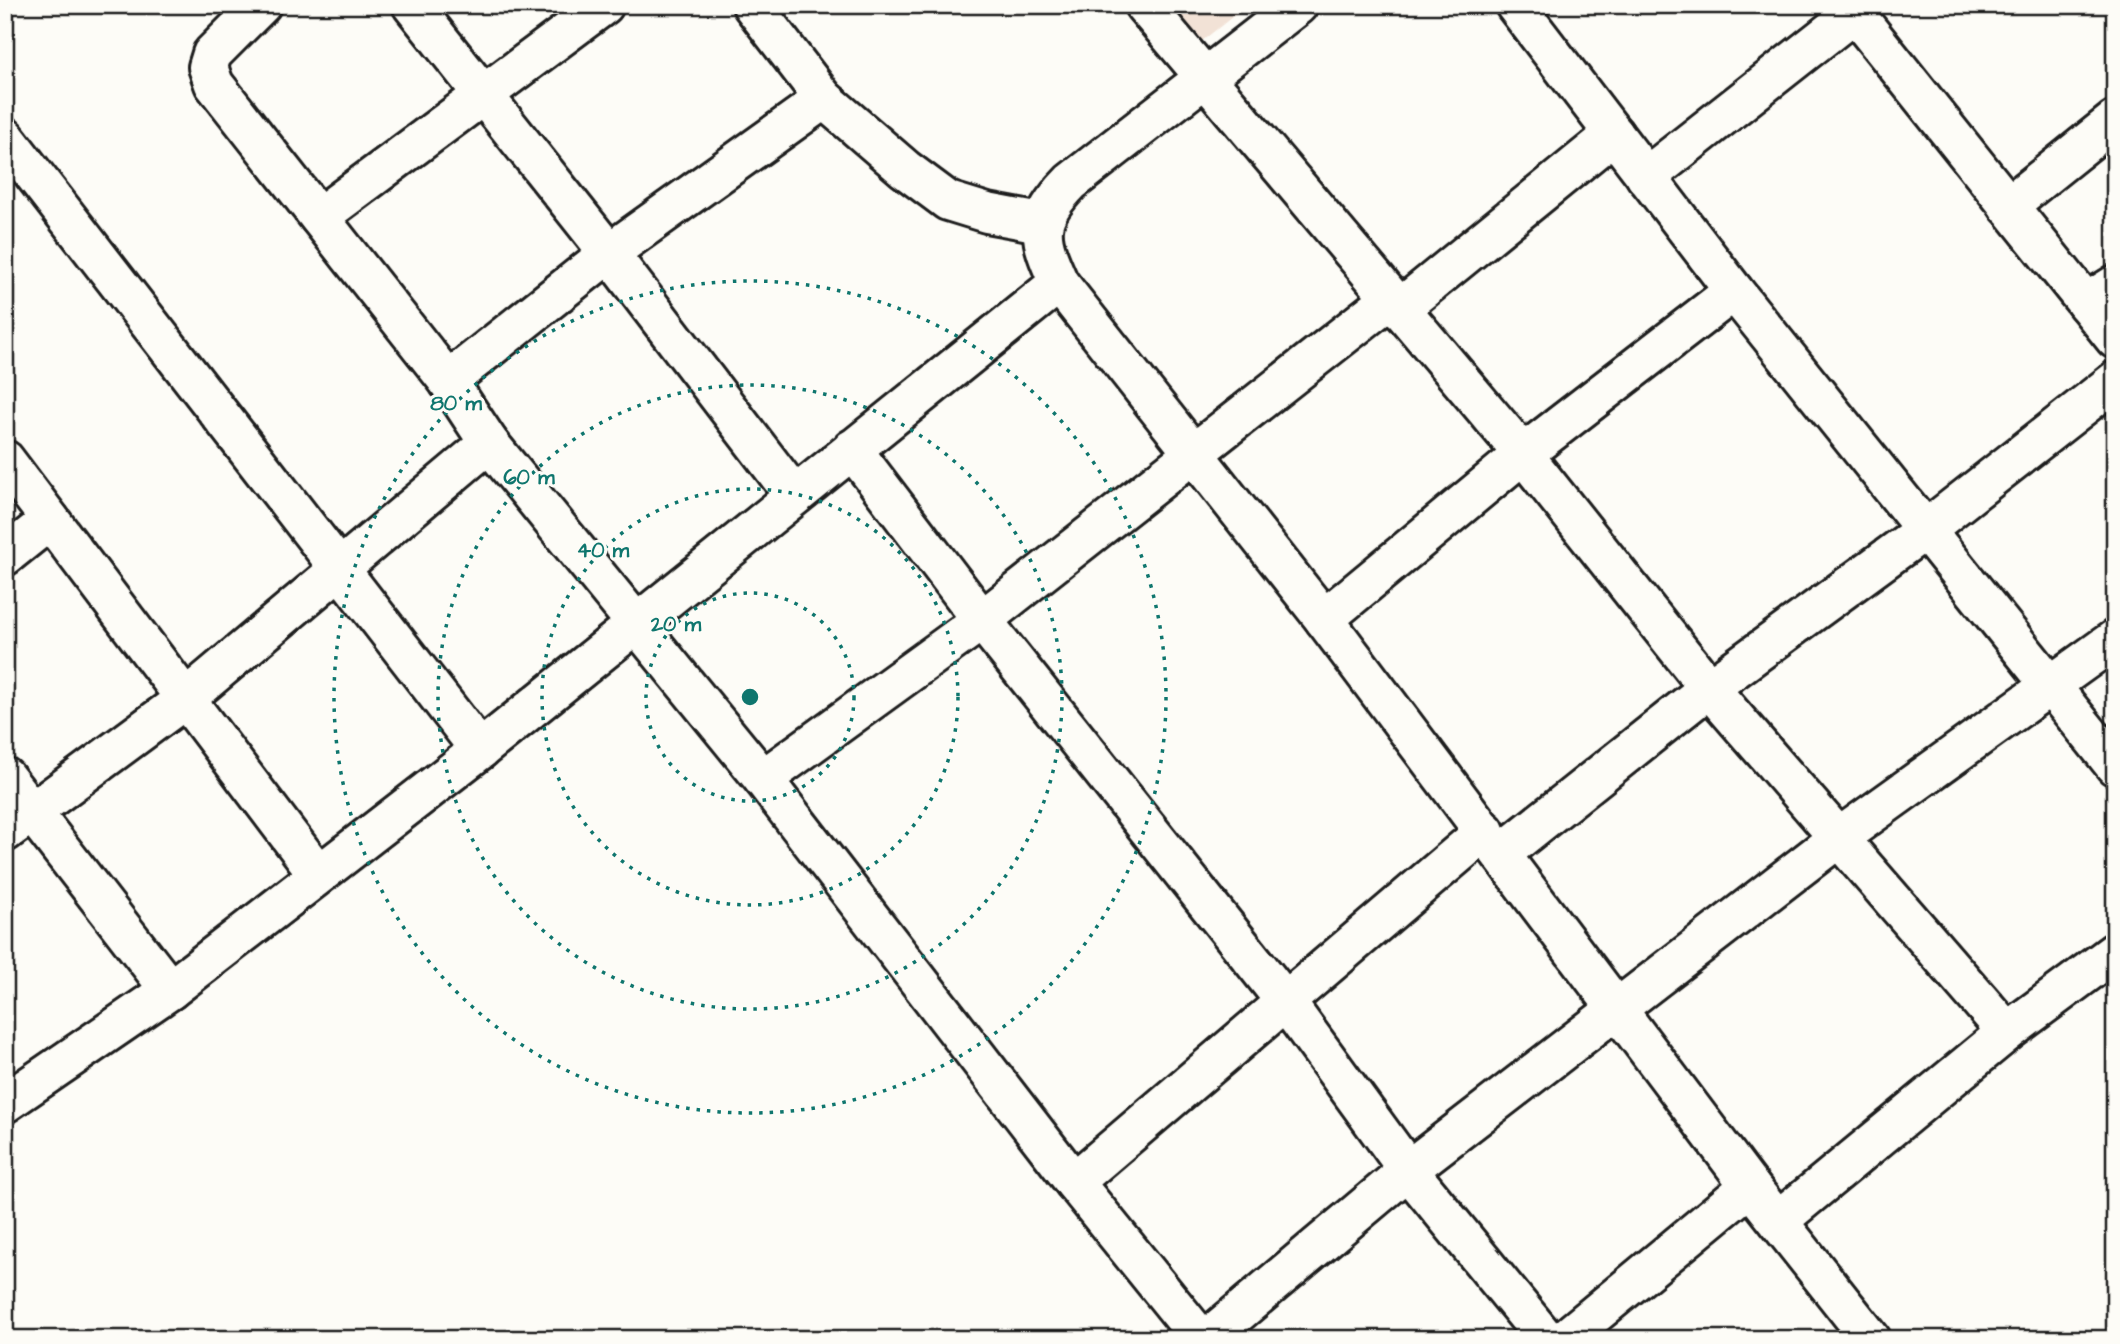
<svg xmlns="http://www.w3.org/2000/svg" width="2120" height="1344" font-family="'Architects Daughter',sans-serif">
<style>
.built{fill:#f2e2d6}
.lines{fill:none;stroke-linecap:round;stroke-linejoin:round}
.minor-casing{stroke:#1c1c1c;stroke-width:44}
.minor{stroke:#fdfcf7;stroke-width:38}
.ring{fill:none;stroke:#0f766e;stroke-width:3.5;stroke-dasharray:3.5 7}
.centre{fill:#0f766e;stroke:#fdfcf7;stroke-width:3.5}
.ring-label{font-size:21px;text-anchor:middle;font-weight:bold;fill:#0f766e;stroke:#fdfcf7;stroke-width:6;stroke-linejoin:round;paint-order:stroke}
</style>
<rect width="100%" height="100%" fill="#fdfcf7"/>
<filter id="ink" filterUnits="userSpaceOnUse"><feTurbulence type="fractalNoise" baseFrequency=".0143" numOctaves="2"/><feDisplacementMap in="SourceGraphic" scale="14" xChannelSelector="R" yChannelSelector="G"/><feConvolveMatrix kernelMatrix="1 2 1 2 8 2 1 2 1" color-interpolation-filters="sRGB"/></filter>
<g filter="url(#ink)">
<path class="built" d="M1132 5H1247L1177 61Z"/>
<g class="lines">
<g class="minor-casing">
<g id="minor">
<path d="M261 5 212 54 208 67 214 84 448 381 489 443 763 779 1074 1182 1201 1339"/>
<path d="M412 5 609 253 794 495"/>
<path d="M752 5 824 99 905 169 948 201 987 213 1041 223"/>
<path d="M1144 5 1523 454 1709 688 2007 1032 2115 952"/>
<path d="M1298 5 1071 182C1033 221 1038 236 1059 283L1324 619 1750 1186 1871 1339"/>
<path d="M1515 5 1734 291 2115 766"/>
<path d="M1848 5 2115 339"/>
<path d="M5 137 480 750"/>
<path d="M1646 177 1854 13"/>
<path d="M2008 206 2115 120"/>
<path d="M319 217 604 5"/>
<path d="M2086 303 2115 285"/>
<path d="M1399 309 1614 134"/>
<path d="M448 381 609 253 824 99"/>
<path d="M852 449 982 620 1285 1001 1408 1170 1546 1339"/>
<path d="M5 460 318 874"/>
<path d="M5 556 50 520"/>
<path d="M1324 619 1523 454 1734 291"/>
<path d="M5 777 170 990"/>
<path d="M763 779 982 620 1391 298"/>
<path d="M5 832 185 699 489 443"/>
<path d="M1502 853 1709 688 1925 530 2115 381"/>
<path d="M5 1103 170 990 480 750 1059 283"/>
<path d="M1074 1182 1485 831"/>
<path d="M1778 1221 2007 1032"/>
<path d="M1207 1339 1408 1170 1837 839 2115 639"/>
<path d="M1565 1339 1750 1186"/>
</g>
</g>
<use href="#minor" class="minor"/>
</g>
</g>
<g class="ring">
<circle cx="750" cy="697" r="104"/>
<circle cx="750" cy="697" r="208"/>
<circle cx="750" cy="697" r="312"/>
<circle cx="750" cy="697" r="416"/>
</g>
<circle cx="750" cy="697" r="10" class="centre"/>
<g class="ring-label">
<text x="456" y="410">80 m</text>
<text x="529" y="484">60 m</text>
<text x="603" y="557">40 m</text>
<text x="676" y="631">20 m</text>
</g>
<rect width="2120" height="1344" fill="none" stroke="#fdfcf7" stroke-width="28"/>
<rect x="14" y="14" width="2092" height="1316" fill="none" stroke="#1c1c1c" stroke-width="2.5" filter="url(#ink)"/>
</svg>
